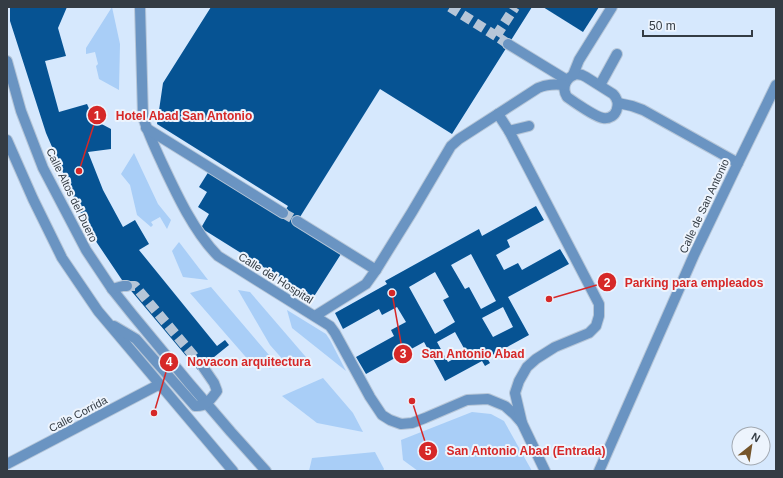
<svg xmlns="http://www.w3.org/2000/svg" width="783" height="478" font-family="Arial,sans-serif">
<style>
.green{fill:#a9cef7}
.building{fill:#065393;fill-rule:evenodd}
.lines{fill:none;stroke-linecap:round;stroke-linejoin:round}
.minor-tunnel{stroke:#b6c6d8;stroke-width:10;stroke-dasharray:10 5;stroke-linecap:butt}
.minor-casing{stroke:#b6c6d8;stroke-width:12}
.minor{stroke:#6a94c2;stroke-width:10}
.labels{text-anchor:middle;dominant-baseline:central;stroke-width:4;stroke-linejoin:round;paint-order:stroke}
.street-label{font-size:11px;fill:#343c44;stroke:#edf4fd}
.leader{fill:none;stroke:#d62828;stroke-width:1.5}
.callout-dot{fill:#d62828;stroke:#edf4fd;stroke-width:1.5}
.mark-label{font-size:12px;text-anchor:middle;font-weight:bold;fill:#fff}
.callout-label{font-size:12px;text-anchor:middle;font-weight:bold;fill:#d62828;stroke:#edf4fd;stroke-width:4;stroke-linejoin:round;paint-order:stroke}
</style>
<rect width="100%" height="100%" fill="#d6e8fd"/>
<g class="green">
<path d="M112 7 120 44 119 90 99 79 96 66 98 64 95 52 86 54V48Z"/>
<path d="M134 153 158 204 171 220 167 229 160 217 151 222 153 225 151 227 137 215 130 185 121 174Z"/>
<path d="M179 242 208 280 183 277 172 251Z"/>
<path d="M211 287 275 362 270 369 266 363 257 370 190 293Z"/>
<path d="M238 290 250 292 311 363 285 362 270 345Z"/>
<path d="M287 310 326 334 330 340 346 371 292 328Z"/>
<path d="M323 378 353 413 363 432 317 423 282 396Z"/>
<path d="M472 412 491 414 504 421 532 471H418L403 460 401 440Z"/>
<path d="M375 452 384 469 383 471H309L312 458Z"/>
</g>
<g class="building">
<path d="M10 7H67L58 28 66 56 45 61 59 112 87 104 94 120 111 129V149L88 152 103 190 123 227 135 220 149 244 139 250 217 346 225 340 229 345 198 370 122 280 87 228 46 133 10 21Z"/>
<path d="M211 7H532L452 134 380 89 295 225 341 254 313 298 201 228 209 214 198 207 207 192 199 187 209 171 281 217 288 206 157 124 163 83Z"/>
<path d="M543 7H599L583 32Z"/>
<path d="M536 206 544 220 507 240 510 247 496 255 504 270 518 263 522 270 560 249 569 264 508 297 529 335 487 358 490 363 485 366 482 361 445 381 424 342 366 374 356 357 394 336 391 330 406 322 397 307 382 315 379 309 343 329 335 313 387 284 385 281 479 229 482 236ZM471 254 496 301 481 309 469 287 465 289 451 265ZM435 272 449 297 443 300 455 322 435 334 409 287ZM503 307 513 327 493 337 482 318ZM455 332 466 352 448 362 437 342Z"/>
</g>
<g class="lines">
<g class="minor-tunnel">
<path d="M450 7 496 36"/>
<path d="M508 44 496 36 515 7"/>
<path d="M283 213 297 221"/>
<path d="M127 286H135L203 367"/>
</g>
<g class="minor-casing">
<g id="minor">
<path d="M140 7 143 117C148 133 155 148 162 163 176 193 194 232 218 256L330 326 335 333 370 397 382 415 390 420 401 424 412 423 425 418 467 400 488 399 505 406 514 414 522 423"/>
<path d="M508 44 567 80"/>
<path d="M7 61 21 111 43 168 86 250 112 289 132 314 189 383 231 432 266 471"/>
<path d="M577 74 582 75 586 77 613 94C622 103 617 120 603 118 596 117 574 102 567 97 561 87 566 77 577 74Z"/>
<path d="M573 75 579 60 612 7"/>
<path d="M600 85 617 54"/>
<path d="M618 103 632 106 643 110 738 163"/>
<path d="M498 114 509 131 599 304V316L596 326 589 333 555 347 536 359 527 367 519 381 515 393 522 423 545 471"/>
<path d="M146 128 283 213"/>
<path d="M509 131 529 126"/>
<path d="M7 140 33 199 62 258 98 311 233 471"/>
<path d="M297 221 376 270"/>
<path d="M112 289 123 286H127"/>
<path d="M315 316 366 284 376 270 412 212 451 146 459 139 473 130 538 88C547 84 554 84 564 85"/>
<path d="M114 326 136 339 195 406C206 407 211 399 217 391L214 383 203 367"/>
<path d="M7 464 160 384"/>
<path d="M599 471 694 255 738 163 776 85"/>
</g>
</g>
<use href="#minor" class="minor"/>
</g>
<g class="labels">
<g class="street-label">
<text transform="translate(72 195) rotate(64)">Calle Altos del Duero</text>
<text transform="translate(704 206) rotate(-65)">Calle de San Antonio</text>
<text transform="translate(276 278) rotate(32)">Calle del Hospital</text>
<text transform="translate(78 414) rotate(-28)">Calle Corrida</text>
</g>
</g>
<path class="leader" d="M79 171L97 115M549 299L607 282M392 293L403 354M154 413L169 362M412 401L428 451"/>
<g class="callout-dot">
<circle cx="79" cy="171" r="4"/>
<circle cx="549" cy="299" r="4"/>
<circle cx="392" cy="293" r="4"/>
<circle cx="154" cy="413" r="4"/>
<circle cx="412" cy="401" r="4"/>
<circle cx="97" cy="115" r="10"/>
<circle cx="607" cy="282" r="10"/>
<circle cx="403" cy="354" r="10"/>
<circle cx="169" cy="362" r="10"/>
<circle cx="428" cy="451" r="10"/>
</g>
<g class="mark-label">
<text x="97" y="120">1</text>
<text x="607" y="287">2</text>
<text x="403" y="358">3</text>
<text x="169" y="366">4</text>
<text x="428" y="455">5</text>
</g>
<g class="callout-label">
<text x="184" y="120">Hotel Abad San Antonio</text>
<text x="694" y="287">Parking para empleados</text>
<text x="473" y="358">San Antonio Abad</text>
<text x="249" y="366">Novacon arquitectura</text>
<text x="526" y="455">San Antonio Abad (Entrada)</text>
</g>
<rect width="783" height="478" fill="none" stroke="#343c44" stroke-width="16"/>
<g transform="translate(751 446) rotate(30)"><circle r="19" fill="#edf4fd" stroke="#a3aab3"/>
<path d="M0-3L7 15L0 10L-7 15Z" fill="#75552b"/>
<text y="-6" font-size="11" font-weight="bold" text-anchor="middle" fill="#343c44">N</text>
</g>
<path d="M643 30v6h109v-6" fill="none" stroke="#343c44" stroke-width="2"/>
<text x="649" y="30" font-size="12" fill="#343c44" stroke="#edf4fd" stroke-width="3" paint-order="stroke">50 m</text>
</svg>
